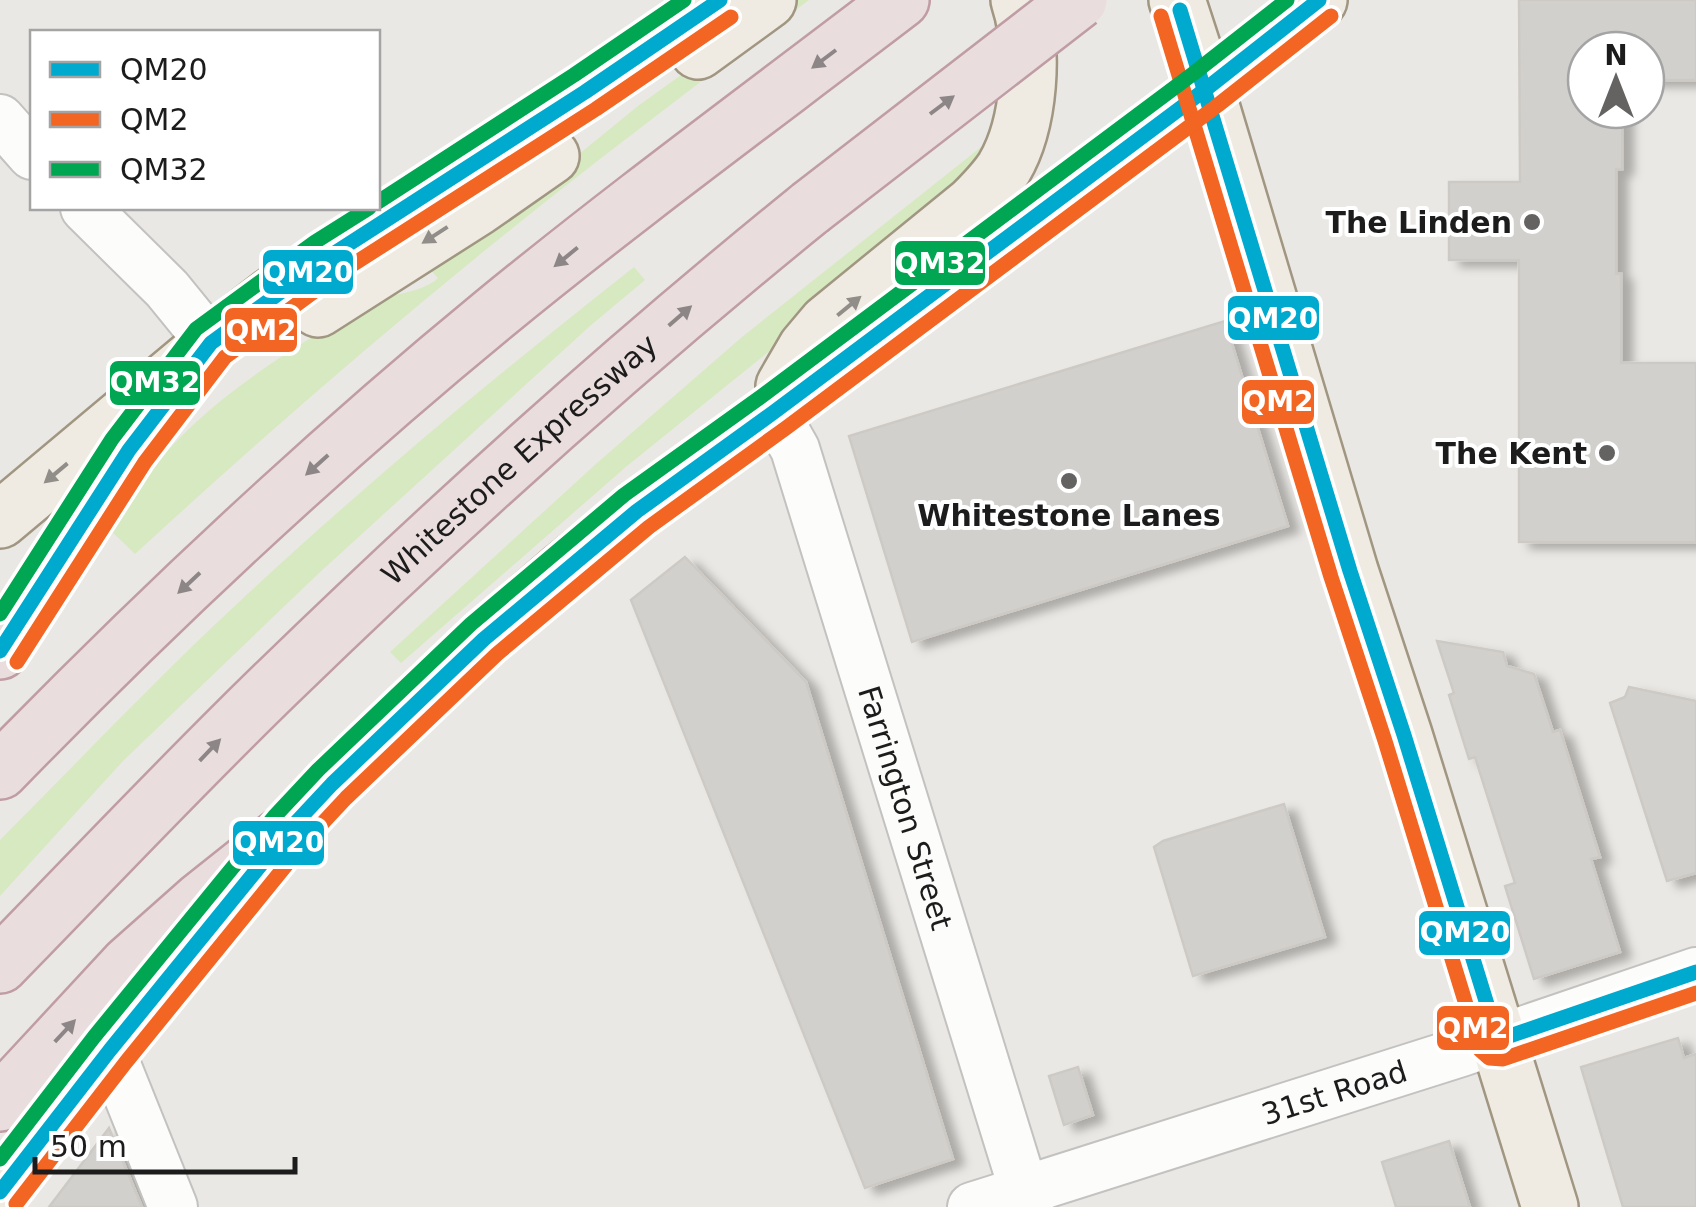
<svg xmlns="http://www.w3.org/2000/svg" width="1696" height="1207" font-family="'DejaVu Sans',sans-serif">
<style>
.grass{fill:#d6e9c1}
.building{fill:#d2d0cd;stroke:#cdcac5;stroke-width:2.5;filter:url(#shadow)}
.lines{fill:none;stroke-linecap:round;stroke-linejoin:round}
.minor-casing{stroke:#c3c2c0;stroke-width:52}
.major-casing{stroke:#a09681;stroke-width:60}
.highway-casing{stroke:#c09ca5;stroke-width:60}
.minor{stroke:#fcfcfb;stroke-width:48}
.major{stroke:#f0ebe2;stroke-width:55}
.highway{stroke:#e9ddde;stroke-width:55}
.highway-bridge-casing{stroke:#c09ca5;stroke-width:60;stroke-linecap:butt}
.highway-bridge{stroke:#e9ddde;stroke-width:55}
.bus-1-casing{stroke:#fff;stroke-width:22}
.bus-2-casing{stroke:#fff;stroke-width:22}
.bus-3-casing{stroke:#fff;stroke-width:22}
.bus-1{stroke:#00a9ce;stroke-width:15}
.bus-2{stroke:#f26522;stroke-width:15}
.bus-3{stroke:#00a651;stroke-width:15}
.oneway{fill:#8d8687}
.oneway2{fill:#918e89}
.poi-dot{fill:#646362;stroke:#fff;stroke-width:4}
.labels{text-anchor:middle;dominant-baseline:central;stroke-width:8;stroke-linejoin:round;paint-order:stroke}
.poi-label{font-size:30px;font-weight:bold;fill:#1c1c1c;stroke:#fff;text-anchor:end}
.street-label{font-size:30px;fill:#1c1c1c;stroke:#fff}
.line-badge{stroke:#fff;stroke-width:4}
.badge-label{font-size:28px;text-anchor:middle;font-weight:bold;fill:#fff}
</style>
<defs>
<filter id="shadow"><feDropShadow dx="11" dy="6" stdDeviation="5" flood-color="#0004"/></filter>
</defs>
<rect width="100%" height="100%" fill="#eae8e4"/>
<g class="grass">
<path d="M785 0H809C710 75 611 149 514 227 384 331 258 441 135 554L106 526C133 490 160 456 193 425 244 377 306 341 365 304 388 294 423 293 438 278L425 264 573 159 638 106Z"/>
<path d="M1010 124 949 206 627 466 401 663 390 652 597 463 742 337Z"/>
<path d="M634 267 645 280 590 326 318 574 123 761 0 896V840C79 761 156 679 238 603 364 485 498 374 634 267Z"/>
</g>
<g class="building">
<path d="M1519 0H1696V80H1646V50H1586V110H1622V169H1616V274H1621V363H1696V542H1519V260H1449V182H1520Z"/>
<path d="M1225 321 1288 526 912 642 849 436Z"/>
<path d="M685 557 806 682 953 1159 865 1188 631 600Z"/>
<path d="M1437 641 1503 652 1507 666 1534 674 1553 732 1560 730 1600 857 1591 859 1620 952 1534 979 1505 886 1515 883 1475 757 1469 759 1449 695 1454 693Z"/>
<path d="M1629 687 1696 701V873L1667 881 1610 703 1625 697Z"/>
<path d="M1284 804 1325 937 1193 976 1154 847 1163 841Z"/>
<path d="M1678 1038 1684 1058 1696 1054V1207H1623L1581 1067Z"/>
<path d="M1078 1067 1093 1115 1064 1125 1049 1076Z"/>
<path d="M109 1128 142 1207H49Z"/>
<path d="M1449 1141 1470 1207H1396L1382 1162Z"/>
</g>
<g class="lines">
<g class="minor-casing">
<g id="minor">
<path d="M0 119 32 155"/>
<path d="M85 208 167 289 211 343"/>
<path id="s1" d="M774 412 795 449 1029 1207"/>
<path d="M110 1050 173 1207"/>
<path id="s2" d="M972 1207 1461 1052 1696 972"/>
</g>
</g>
<g class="major-casing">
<g id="major">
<path d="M1177 0 1206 89 1350 571 1404 735 1550 1207"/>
<path d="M698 51 768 0"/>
<path d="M318 309 478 207 551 156"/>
<path d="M784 386 806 348 827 323 973 204C984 193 995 182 1004 168 1030 124 1035 48 1019 0"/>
<path d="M0 520 211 343 280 290 585 92 720 0"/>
<path d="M0 1192 110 1050 240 888 289 830 332 784 484 639 564 570 637 511 774 412 1206 89 1319 0"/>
</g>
</g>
<g class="highway-casing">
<g id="highway">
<path d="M0 651 129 450 211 343"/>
<path d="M0 771C157 610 320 457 494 314 627 205 765 104 901 0"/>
<path id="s3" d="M0 965C92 871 182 775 277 683 448 517 625 358 810 208"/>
<path d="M0 1103 129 964 200 901 289 830"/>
</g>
</g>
<use href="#minor" class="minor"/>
<use href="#major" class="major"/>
<use href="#highway" class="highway"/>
<g class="highway-bridge-casing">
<path id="highway-bridge" d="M810 208 1079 0"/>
</g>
<use href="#highway-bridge" class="highway-bridge"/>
<g class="bus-1-casing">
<g id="bus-1">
<path d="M1180 10 1350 571 1404 735 1498 1040 1696 972"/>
<path d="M0 651 129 450 211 343 327 258 585 92 720 0"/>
<path d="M0 1192 110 1050 289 830 332 784 484 639 637 511 774 412 1206 89 1319 0"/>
</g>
</g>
<g class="bus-2-casing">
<g id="bus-2">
<path d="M1161 16 1331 577 1385 741 1480 1050 1489 1058 1503 1059 1696 993"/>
<path d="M17 662 145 462 225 357 338 274 596 109 731 17"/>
<path d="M16 1204 126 1062 304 843 346 798 497 654 649 527 786 428 1218 105 1331 16"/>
</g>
</g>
<g class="bus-3-casing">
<g id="bus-3">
<path d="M378 202 574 75 684 0"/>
<path d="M0 614 112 439 196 329 315 242 369 208"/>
<path d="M0 1159 94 1037 274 817 318 770 471 624 624 495 762 396 1194 73 1287 0"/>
</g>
</g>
<use href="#bus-1" class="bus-1"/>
<use href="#bus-2" class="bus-2"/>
<use href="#bus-3" class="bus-3"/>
</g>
<defs><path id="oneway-solid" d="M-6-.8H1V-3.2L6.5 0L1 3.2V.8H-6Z" transform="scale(2.5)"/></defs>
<g class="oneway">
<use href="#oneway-solid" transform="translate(824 59) rotate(143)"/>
<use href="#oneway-solid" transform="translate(942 105) rotate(-37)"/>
<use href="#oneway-solid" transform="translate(566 257) rotate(141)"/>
<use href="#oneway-solid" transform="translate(680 316) rotate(-41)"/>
<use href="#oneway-solid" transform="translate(317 465) rotate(138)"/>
<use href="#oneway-solid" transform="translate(189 583) rotate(137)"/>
<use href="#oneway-solid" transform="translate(210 750) rotate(-46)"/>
<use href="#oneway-solid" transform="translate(65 1031) rotate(-47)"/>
</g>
<g class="oneway2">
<use href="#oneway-solid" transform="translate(435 235) rotate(147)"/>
<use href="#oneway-solid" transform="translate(849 306) rotate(-39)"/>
<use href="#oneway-solid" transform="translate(56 473) rotate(140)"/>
</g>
<g class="poi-dot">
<circle cx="1532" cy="222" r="10"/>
<circle cx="1607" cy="453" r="10"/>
<circle cx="1069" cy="481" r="10"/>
</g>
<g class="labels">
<g class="poi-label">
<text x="1512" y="222">The Linden</text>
<text x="1587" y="453">The Kent</text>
<text x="1069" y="515" text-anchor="middle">Whitestone Lanes</text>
</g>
<g class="street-label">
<text stroke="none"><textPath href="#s3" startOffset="725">Whitestone Expressway</textPath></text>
<text stroke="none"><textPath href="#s1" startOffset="418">Farrington Street</textPath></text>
<text stroke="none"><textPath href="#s2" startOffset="380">31st Road</textPath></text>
</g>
</g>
<g class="line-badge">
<rect x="893" y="239" width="94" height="48" rx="10" fill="#00a651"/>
<rect x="261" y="248" width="94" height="48" rx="10" fill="#00a9ce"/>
<rect x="1226" y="294" width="95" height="48" rx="10" fill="#00a9ce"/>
<rect x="223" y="306" width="76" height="48" rx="10" fill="#f26522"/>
<rect x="108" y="359" width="94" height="48" rx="10" fill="#00a651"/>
<rect x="1240" y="378" width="76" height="48" rx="10" fill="#f26522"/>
<rect x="231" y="819" width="95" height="48" rx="10" fill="#00a9ce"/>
<rect x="1417" y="909" width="95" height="48" rx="10" fill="#00a9ce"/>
<rect x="1435" y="1004" width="76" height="48" rx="10" fill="#f26522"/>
</g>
<g class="badge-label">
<text x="940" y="273">QM32</text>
<text x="308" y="282">QM20</text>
<text x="1273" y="328">QM20</text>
<text x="261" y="340">QM2</text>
<text x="155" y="392">QM32</text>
<text x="1278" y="411">QM2</text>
<text x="279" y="852">QM20</text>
<text x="1465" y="942">QM20</text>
<text x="1473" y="1038">QM2</text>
</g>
<rect x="30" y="30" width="350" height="180" fill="#ffffff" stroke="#a4a4a4" stroke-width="2.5"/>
<rect x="50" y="62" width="50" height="15" fill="#00a9ce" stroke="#a4a4a4" stroke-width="2.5"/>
<text x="120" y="80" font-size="30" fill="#1c1c1c">QM20</text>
<rect x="50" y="112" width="50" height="15" fill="#f26522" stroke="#a4a4a4" stroke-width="2.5"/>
<text x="120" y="130" font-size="30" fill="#1c1c1c">QM2</text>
<rect x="50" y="162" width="50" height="15" fill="#00a651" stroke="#a4a4a4" stroke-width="2.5"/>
<text x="120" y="180" font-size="30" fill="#1c1c1c">QM32</text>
<g transform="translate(1616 80)"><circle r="48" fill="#ffffff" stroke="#a4a4a4" stroke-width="2.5"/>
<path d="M0-8L18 38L0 25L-18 38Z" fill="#646362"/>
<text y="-15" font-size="28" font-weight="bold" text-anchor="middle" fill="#1c1c1c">N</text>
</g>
<path d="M35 1157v15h260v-15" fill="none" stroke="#1c1c1c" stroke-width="5"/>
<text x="50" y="1157" font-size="30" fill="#1c1c1c" stroke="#ffffff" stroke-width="8" paint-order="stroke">50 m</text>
</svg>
